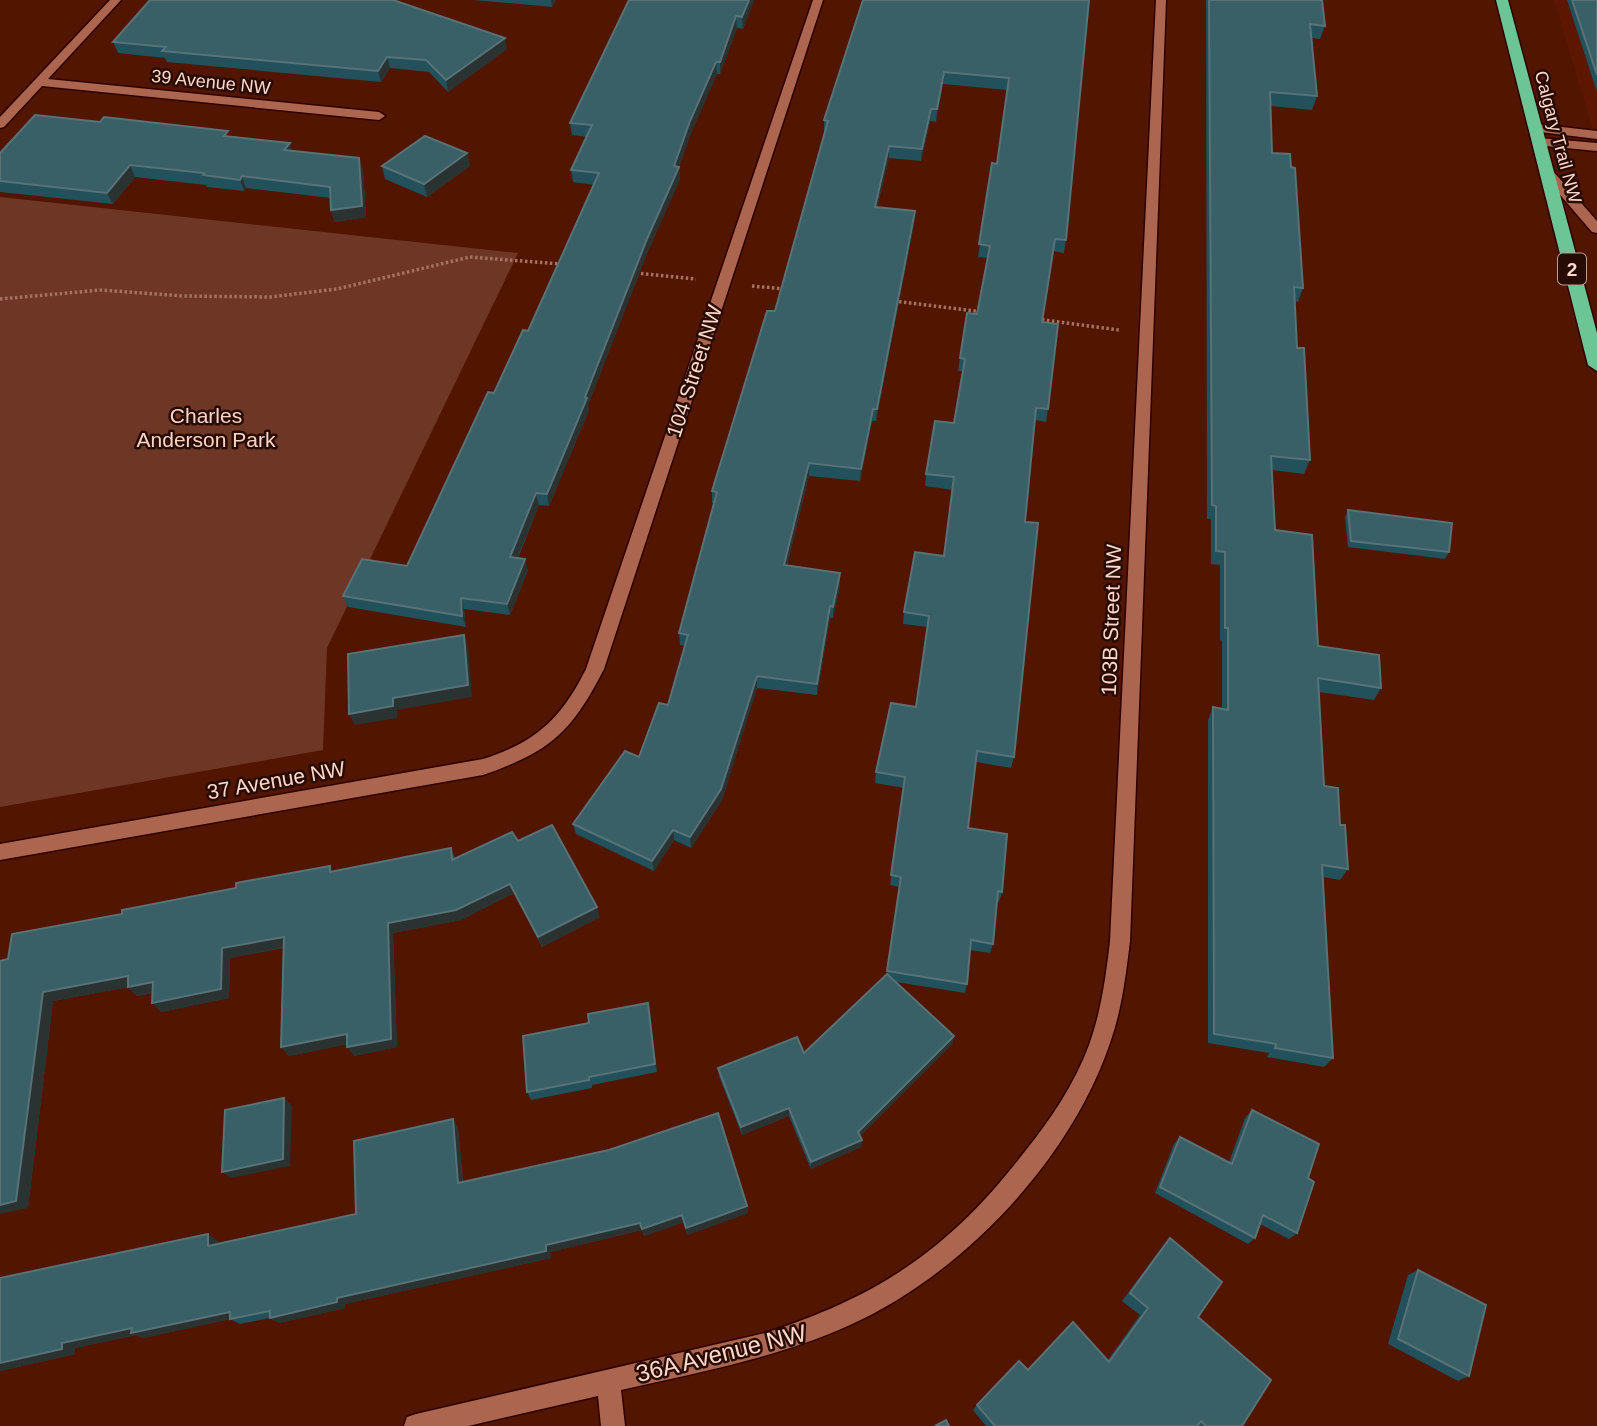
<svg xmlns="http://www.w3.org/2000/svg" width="1597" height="1426" font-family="Helvetica,sans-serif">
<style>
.built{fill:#5d1700}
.green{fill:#6e3725}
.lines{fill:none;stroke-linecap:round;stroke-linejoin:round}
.minor-casing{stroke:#2f0200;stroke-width:3}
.highway-casing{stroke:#2f0200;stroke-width:3}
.path{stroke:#a57261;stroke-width:3.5;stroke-dasharray:2.5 2.5;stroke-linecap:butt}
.minor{fill:#ac6650;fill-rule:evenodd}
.highway{fill:#6cc594;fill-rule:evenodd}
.wall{fill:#22505b}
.shaded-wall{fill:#2b3232}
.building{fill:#395f67;stroke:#587277;stroke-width:2}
.labels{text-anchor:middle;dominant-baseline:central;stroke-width:5;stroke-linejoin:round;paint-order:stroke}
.far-street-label{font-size:18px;fill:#ffd7cb;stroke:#260c04}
.shield{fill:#260c04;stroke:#be9a8f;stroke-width:2}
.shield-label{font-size:19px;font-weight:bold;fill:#ffd7cb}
.street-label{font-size:21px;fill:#ffd7cb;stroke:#260c04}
.park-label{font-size:21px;fill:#fcd2c5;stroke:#260c04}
.near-street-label{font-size:24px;fill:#ffd7cb;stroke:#260c04}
</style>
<rect width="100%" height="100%" fill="#521500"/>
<path class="built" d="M1554 0H1597V143Z"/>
<path class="green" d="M0 197 518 253 327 648 323 750 0 807Z"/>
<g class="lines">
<g class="minor-casing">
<g id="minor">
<path d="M110 0H121L48 79 379 112 385 116 379 120 42 86 4 127 0 128V117Z"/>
<path d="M813 0H823L604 669C571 733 551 751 483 775L0 860V844L483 759C536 742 561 719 586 669Z"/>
<path d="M1156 0H1166L1130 941C1126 974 1122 1008 1111 1040 1072 1159 963 1274 850 1325 777 1358 699 1372 621 1390L625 1426H601L598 1396 468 1426H404L407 1417 416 1414 765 1333C881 1296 952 1247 1026 1150 1051 1119 1075 1083 1089 1045 1101 1012 1106 976 1110 941Z"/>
<path d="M1536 124 1597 131V139L1532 131V125Z"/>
<path d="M1539 138 1597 143V151L1535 145 1533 142Z"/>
<path d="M1548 169 1552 170 1597 221V233L1592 232 1544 176 1542 173Z"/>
</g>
</g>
<g class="highway-casing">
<path id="highway" d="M1496 0H1508L1597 333V371L1588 365Z"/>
</g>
<g class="path">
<path d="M636 273 696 279"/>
<path d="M752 286 785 289"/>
<path d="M0 299 101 290 183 296 270 297 337 289 470 257 561 264"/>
<path d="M894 301 983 312"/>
<path d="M1037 319 1119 330"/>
</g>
<use href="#minor" class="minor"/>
<use href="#highway" class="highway"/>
</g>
<g class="wall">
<path d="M473 0H556L552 7Z"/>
<path d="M629 0H754L743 29 737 28 720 74H717L691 133 679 167 680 179 648 251 588 405 589 410 549 506 539 505 518 558 528 570 510 615 464 609 466 627 348 607 343 596 407 566 494 393 528 331 594 185 573 182 571 170 587 137 572 135 570 123Z"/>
<path d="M1089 0 1066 240 1064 253 1053 251 1042 322 1048 409 1046 422 1035 420 1025 522 1014 757 1011 768 976 762 968 828 1002 892 999 902 997 901 993 944 990 953 970 950 967 984 965 993 896 982 954 1036 952 1044 860 1136 862 1140 861 1147 811 1169 789 1116 742 1135 719 1076 718 1068 804 1053 887 974 899 887 890 885 904 788 875 783 876 772 916 707 927 627 903 624 904 612 944 556 953 490 925 486 926 474 954 423 963 371H958L960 358 977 314 988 258 978 257 992 163 997 164 1007 90 943 84 936 122 930 121 921 161 889 158 877 208 915 211 914 224 876 421H872L860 481 809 476 787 566 840 585 833 618H830L817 695 757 688 722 800 691 848 674 840 654 871 576 834 573 824 639 757 668 705 685 646 680 645 679 633 714 503H712V491L775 311 824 133V120Z"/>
<path d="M1206 0H1322L1325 26 1320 39 1312 38 1317 96 1312 110 1271 106 1272 153 1303 288 1298 302 1295 301 1297 348 1310 460 1304 474 1272 470 1275 530 1318 646 1381 688 1374 700 1319 692 1324 786 1340 825 1348 869 1340 880 1323 877 1333 1058 1324 1067 1267 1057 1269 1053 1208 1043V720L1213 707 1222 709V641L1220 640V565L1211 564V519H1207Z"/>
<path d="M1567 0H1597V92Z"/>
<path d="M113 42 507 49 448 92 429 72 390 68 381 82 167 62 165 58 118 53Z"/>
<path d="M231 136 290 143 292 151 363 170 366 217 335 222 331 210V198L246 188 244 191 207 187 206 185 135 177 113 204 0 192V153Z"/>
<path d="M467 153 470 166 427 197 385 179 382 166Z"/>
<path d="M1348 510 1449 552 1445 559 1348 547 1345 517Z"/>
<path d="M518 841 600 917 542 947 514 893 461 920 393 933 397 1047 354 1056 347 1044 289 1056 281 1047 283 948 230 958 229 998 161 1012 153 993 137 996 128 987 53 1001 28 1208 8 959 122 914 451 848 455 858Z"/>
<path d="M648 1003 657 1072 592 1085V1088L531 1100 527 1092 589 1023Z"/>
<path d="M1252 1110 1308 1178 1297 1233 1289 1239 1260 1224 1255 1238 1248 1244 1155 1193 1174 1144 1180 1137 1229 1162 1245 1118Z"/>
<path d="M453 1119 458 1128 463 1182 747 1206 748 1213 687 1235 684 1222 644 1236 642 1230 550 1252 551 1258 345 1304V1308L279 1323 270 1318 240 1324 230 1319 143 1338 136 1335 75 1348V1354L0 1371 218 1241V1244L356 1214Z"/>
<path d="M1170 1238 1198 1317 1242 1426H986L973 1410 977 1405 1028 1370 1108 1360 1140 1315 1122 1301 1162 1247Z"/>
<path d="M1418 1270 1469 1376 1458 1381 1388 1344 1408 1275Z"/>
</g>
<g class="shaded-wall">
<path d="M551 0H556L552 7Z"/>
<path d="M749 0H754L743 29 742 17Z"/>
<path d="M736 16 737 28 720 74V62Z"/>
<path d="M505 38 507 49 448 92 446 80Z"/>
<path d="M387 57 390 68 381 82 378 71Z"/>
<path d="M716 62 717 74 691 133 679 167 680 179 648 251 588 405 589 410 549 506 547 494 674 166 690 121Z"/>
<path d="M944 72 943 84 936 122 937 109Z"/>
<path d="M931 109 930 121 921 161 922 149Z"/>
<path d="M290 143 293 154 284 150Z"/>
<path d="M889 146V158L874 220 875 207Z"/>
<path d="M467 153 470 166 427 197 424 184Z"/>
<path d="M359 158 363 170 366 217 335 222 331 210Z"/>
<path d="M130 165 135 177 113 204 107 193Z"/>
<path d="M242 176 246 188 244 191 240 180Z"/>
<path d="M915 211 914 224 876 421 877 409Z"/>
<path d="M873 409 872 421 860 481 861 469Z"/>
<path d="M809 463V476L784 577V565Z"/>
<path d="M536 493 539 505 513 568 510 557Z"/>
<path d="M525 559 528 570 510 615 507 604Z"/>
<path d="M840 573V585L833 618V607Z"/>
<path d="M461 598 464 609 466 627 462 616Z"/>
<path d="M830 606V618L817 695V684Z"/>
<path d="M464 635 468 647 472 697 397 710 398 718 355 725 349 714 393 698Z"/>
<path d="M757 676V688L722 800 691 848 690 837Z"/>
<path d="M673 830 674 840 654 871 652 861Z"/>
<path d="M510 884 514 893 461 920 393 933 397 1047 354 1056 347 1047 388 923Z"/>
<path d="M597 907 600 917 542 947 538 937Z"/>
<path d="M284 937 291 946 230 958 229 998 161 1012 152 1003 222 948Z"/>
<path d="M128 976 153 982 162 991 137 996 128 987 53 1001 28 1208 0 1214V1205L43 992Z"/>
<path d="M648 1003 650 1012 657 1072 655 1064Z"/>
<path d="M347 1034 354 1043 289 1056 281 1047Z"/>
<path d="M954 1036 952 1044 857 1139 858 1132Z"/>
<path d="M284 1098 292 1106 290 1166 231 1178 222 1172Z"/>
<path d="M789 1108V1116L742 1135 741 1127Z"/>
<path d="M453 1119 458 1128 463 1191 458 1183Z"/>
<path d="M862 1140 861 1147 811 1169V1162Z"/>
<path d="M747 1206 748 1213 687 1235 686 1228Z"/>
<path d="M682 1215 684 1222 644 1236 642 1230 550 1252 551 1258 345 1304V1308L279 1323 270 1318 337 1298 546 1245 640 1223Z"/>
<path d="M208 1234 218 1241V1253L208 1246Z"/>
<path d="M230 1312 240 1317 143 1338 136 1335 75 1348V1354L0 1371V1363L62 1343 132 1328Z"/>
</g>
<g class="building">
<path d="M150 0H393L505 38 446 80 426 60 387 57 378 71 162 51 166 47 113 42Z"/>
<path d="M629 0H749L742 17 736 16 720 62H716L690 121 674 166 679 167 647 239 585 397 587 398 547 494 536 493 510 557 525 559 507 604 461 598 462 616 343 596 362 559 407 566 488 392 494 393 523 330 528 331 599 173 571 170 592 125 570 123Z"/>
<path d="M863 0H1089L1066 240 1055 239 1042 322 1058 324 1048 409 1036 408 1025 522 1038 523 1014 757 977 751 968 828 1007 834 1002 892 998 891 993 944 971 940 967 984 887 971 901 877 891 875 905 777 876 772 891 703 916 707 929 616 904 612 915 552 944 556 954 477 926 474 935 421 954 423 965 359 960 358 967 313 977 314 990 246 979 244 992 163 997 164 1009 78 944 72 937 109H931L922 149 889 146 875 207 915 211 877 409H873L861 469 809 463 784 565 840 573 833 607 830 606 817 684 757 676 721 789 690 837 673 830 652 861 573 824 625 751 639 757 659 703 668 705 688 635 679 633 717 492 712 491 767 311H775L828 121 824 120Z"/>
<path d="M1209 0H1322L1325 26 1310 24 1317 96 1270 92 1272 153 1290 154 1291 167 1295 168 1303 288 1294 287 1297 348H1304L1310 460 1271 456 1275 530 1312 535 1318 646 1379 655 1381 688 1318 678 1324 786 1338 788 1340 825H1345L1348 869 1322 865 1333 1058 1275 1048 1276 1044 1214 1034 1213 707 1228 710V628H1225V552L1216 551V506L1212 505Z"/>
<path d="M1572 0H1597V75Z"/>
<path d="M35 115 100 122 104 117 228 131 224 136 290 143 284 150 359 158 362 206 331 210 330 187 242 176 240 180 203 175 204 173 130 165 107 193 0 181V153Z"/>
<path d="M425 136 467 153 424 184 382 166Z"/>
<path d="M1348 510 1452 523 1449 552 1351 541Z"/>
<path d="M464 635 468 685 393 698V706L349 714 348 654Z"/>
<path d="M552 825 597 907 538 937 510 884 456 910 388 923 391 1039 347 1047V1034L281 1047 284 937 222 948 221 989 152 1003 153 982 128 987V976L43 992 16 1201 0 1205V961L8 959 12 934 122 914V910L236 888V883L330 866V872L451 848 452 860 512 832 518 841Z"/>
<path d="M887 974 954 1036 858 1132 862 1140 811 1162 789 1108 741 1127 718 1068 797 1037 804 1053Z"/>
<path d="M648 1003 655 1064 589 1077V1080L527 1092 523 1036 589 1023 588 1014Z"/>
<path d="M284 1098 283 1159 222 1172 225 1110Z"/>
<path d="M1252 1110 1319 1144 1308 1178 1314 1182 1297 1233 1263 1215 1255 1238 1160 1187 1180 1137 1232 1164Z"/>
<path d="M718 1113 747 1206 686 1228 682 1215 642 1229 640 1223 546 1245V1251L337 1298V1302L270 1318V1311L230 1319V1312L131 1333 132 1328 62 1343V1349L0 1363V1278L208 1234V1246L356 1214 354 1141 453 1119 458 1183 609 1150Z"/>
<path d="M1170 1238 1222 1282 1198 1317 1271 1380 1242 1426H1206L1201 1421 1197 1426H995L977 1405 1019 1361 1028 1370 1073 1322 1109 1362 1148 1308 1130 1293Z"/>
<path d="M1418 1270 1486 1305 1469 1376 1398 1339Z"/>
<path d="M946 1420 949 1426H935Z"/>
</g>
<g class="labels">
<g class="far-street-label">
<text transform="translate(211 82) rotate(6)">39 Avenue NW</text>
<text transform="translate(1558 137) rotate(75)">Calgary Trail NW</text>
</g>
<rect class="shield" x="1558" y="253.5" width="28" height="31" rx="5"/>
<g class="shield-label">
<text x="1572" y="269">2</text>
</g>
<g class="street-label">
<text transform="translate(694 371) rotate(-72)">104 Street NW</text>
<text transform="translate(1111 620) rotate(-88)">103B Street NW</text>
<text transform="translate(276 780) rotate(-10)">37 Avenue NW</text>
</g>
<g class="park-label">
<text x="206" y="415">Charles<tspan x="206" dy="24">Anderson Park</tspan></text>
</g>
<g class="near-street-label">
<text transform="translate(721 1353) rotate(-14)">36A Avenue NW</text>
</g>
</g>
</svg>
